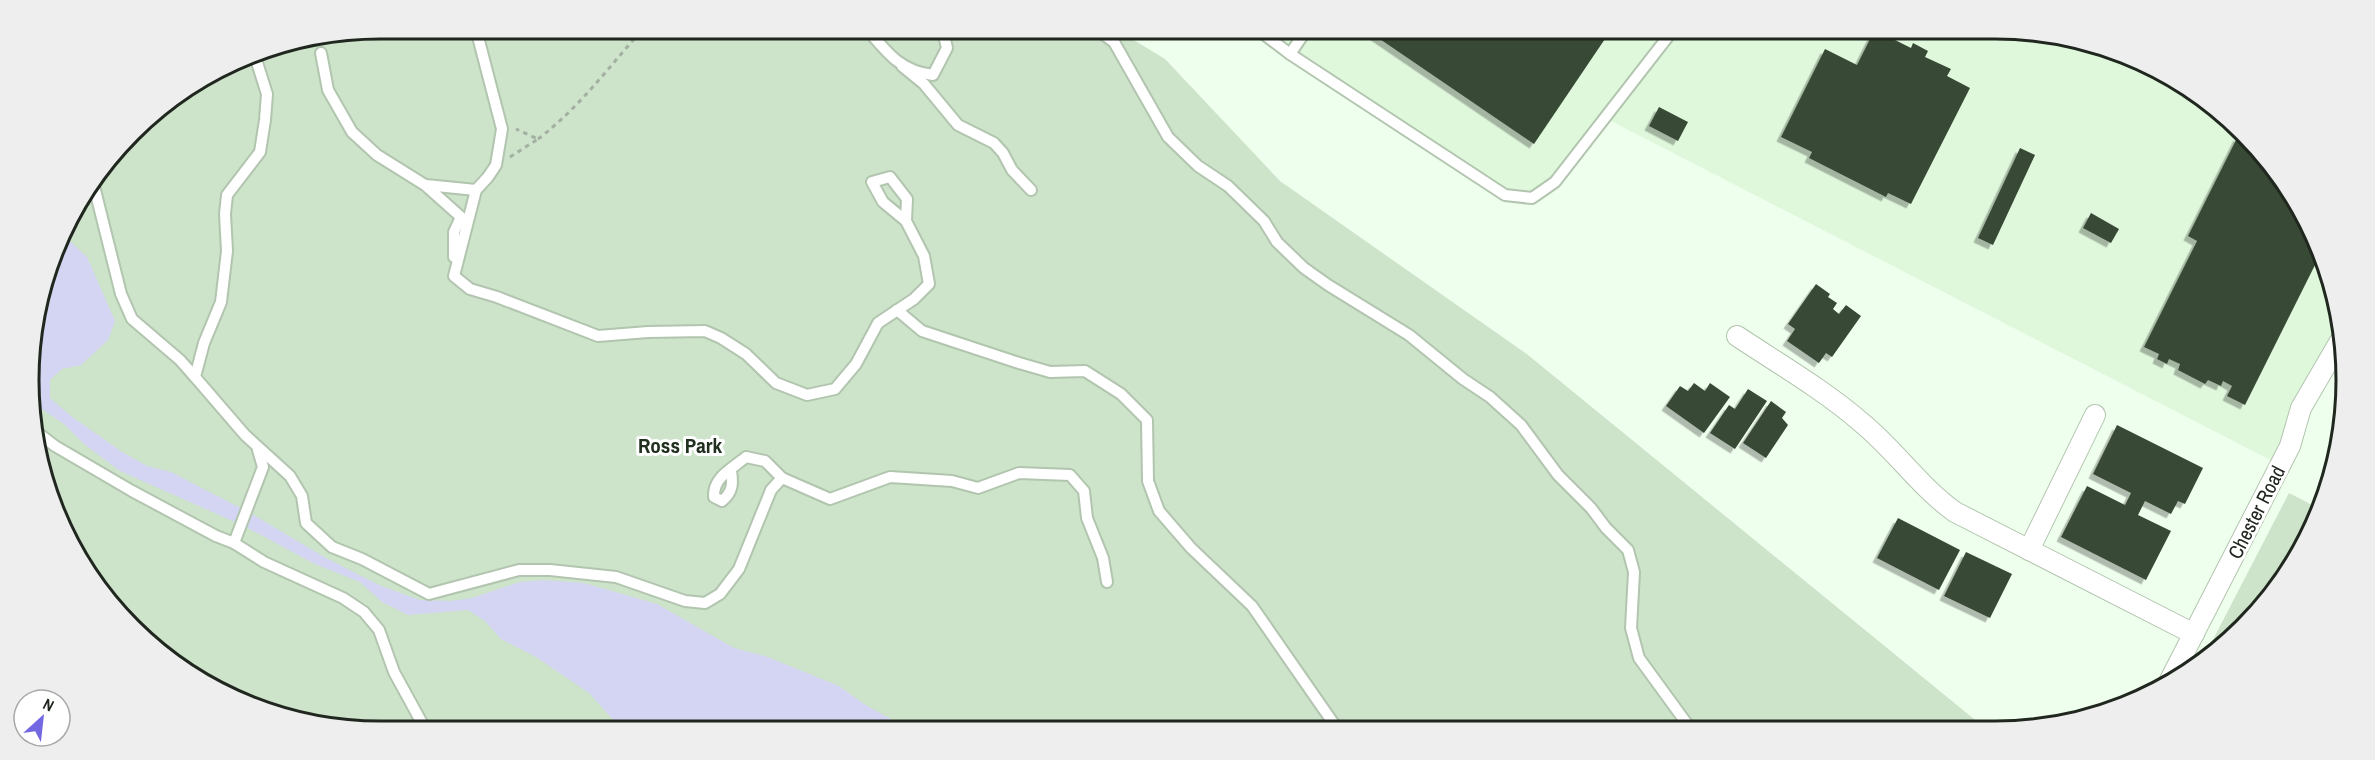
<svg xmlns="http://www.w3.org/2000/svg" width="2375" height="760" font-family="'Archivo Narrow',sans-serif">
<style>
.built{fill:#dff8dc}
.green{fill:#cde3ca}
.water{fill:#d4d5f3}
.building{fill:#394936;filter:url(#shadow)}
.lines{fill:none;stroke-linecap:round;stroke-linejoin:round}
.service-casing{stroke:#b2c5af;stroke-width:14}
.minor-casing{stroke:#b2c5af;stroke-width:22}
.path{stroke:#a3b0a2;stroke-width:3;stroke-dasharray:4.5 4.5;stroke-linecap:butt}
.service{stroke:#fff;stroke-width:10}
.minor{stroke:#fff;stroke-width:20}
.labels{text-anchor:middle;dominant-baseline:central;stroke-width:6;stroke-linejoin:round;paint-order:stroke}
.street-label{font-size:20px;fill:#20271f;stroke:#fff}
.neighbourhood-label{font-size:21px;font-weight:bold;fill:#21301f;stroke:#fff}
.rim{fill:none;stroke:#20271f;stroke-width:3}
</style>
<defs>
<filter id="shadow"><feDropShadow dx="-4.5" dy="4.5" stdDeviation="0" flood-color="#0004"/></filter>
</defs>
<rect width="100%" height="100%" fill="#efffed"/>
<path class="built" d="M1261 32 2064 35 2191 88 2287 185 2340 312V347L2280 465 1605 118 1555 182 1532 198 1505 195Z"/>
<g class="green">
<path d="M380 29 1119 31 1165 59 1280 181 1528 355 1985 728 311 725 184 672 88 576 40 471 31 334 65 224 148 116 246 55Z"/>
<path d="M2289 493 2318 508 2300 555 2243 629 2204 657Z"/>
</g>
<path class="water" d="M62 234 87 257 115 321 108 340 81 365 62 369 50 380V398L71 416 122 452 147 466 171 472 198 486 250 513 326 558 381 586 420 600 450 601 472 598 520 582 543 580 584 583 657 604 734 648 765 656 839 686 864 704 903 726 618 725 589 693 536 657 501 639 485 621 468 610 408 615 382 602 360 582 315 564 244 526 120 471 84 444 64 424 36 405 31 334Z"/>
<g class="building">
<path d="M1371 33H1609L1534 144Z"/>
<path d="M1872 35H1885L1911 48 1913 43 1928 51 1925 57 1951 69 1947 76 1970 88 1911 204 1888 193 1886 197 1809 158 1812 152 1781 137 1825 49 1857 65Z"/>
<path d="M1659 107 1688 122 1678 141 1649 126Z"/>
<path d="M2238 136 2287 185 2318 259 2245 405 2227 396 2232 386 2223 381 2221 386 2208 380 2205 384 2178 370 2180 364 2169 359 2167 364 2157 359 2159 354 2144 347 2197 241 2188 236Z"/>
<path d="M2020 148 2035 155 1993 245 1978 238Z"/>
<path d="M2091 213 2119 229 2111 243 2083 228Z"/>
<path d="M1816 284 1830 294 1828 297 1837 303 1833 309 1839 314 1846 305 1861 316 1832 357 1826 353 1819 363 1787 341 1795 329 1788 324Z"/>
<path d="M1694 383 1705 391 1710 383 1730 397 1704 433 1666 406 1680 386 1688 391Z"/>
<path d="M1748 389 1767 401 1735 449 1710 433 1729 405 1735 409Z"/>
<path d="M1771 401 1786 412 1782 418 1788 425 1766 458 1743 443Z"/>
<path d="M2117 425 2203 468 2185 504 2178 501 2171 514 2145 501 2138 515 2171 531 2146 580 2061 537 2087 486 2125 505 2131 493 2093 474Z"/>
<path d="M1898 518 1960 550 1939 590 1877 558Z"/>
<path d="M1966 552 2012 574 1990 618 1944 596Z"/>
</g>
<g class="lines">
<g class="service-casing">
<g id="service">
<path d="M476 29 502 129 496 165 488 177 476 190 454 276 470 289 497 297 598 336 648 332 705 331 721 338 746 354 776 383 807 395 835 389 856 364 878 323 914 299 929 284 924 256 906 221 883 202 872 182 890 177 907 199 906 221"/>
<path d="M855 30H857"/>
<path d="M868 30C888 54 901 71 933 75L947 48 943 31"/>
<path d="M1099 31 1114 42 1168 137 1198 166 1228 186 1264 221 1277 242 1304 268 1328 285 1409 335 1463 379 1490 397 1521 425 1558 475 1591 508 1606 528 1628 550 1634 572 1631 628 1639 658 1690 728"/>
<path d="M1261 32 1290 54 1305 32"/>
<path d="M254 53 267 94 265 120 260 152 227 195 225 214 227 251 221 302 204 343 195 377 245 435 290 476 302 496 306 523 332 547 362 559 429 594 519 570H550L616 577 685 601 705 603 720 594 739 569 771 490 782 478"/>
<path d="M321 53 328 90 352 132 377 155 425 185 461 217 454 232V257"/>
<path d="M1290 54 1505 195 1532 198 1555 182 1670 34"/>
<path d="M902 66 924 84 958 125 994 143 1003 153 1012 170 1031 190"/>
<path d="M426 185 476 190"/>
<path d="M94 186 121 294 132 319 180 360 195 377"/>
<path d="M897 310 922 331 1019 363 1050 372 1085 371 1121 394 1147 420 1148 481 1159 511 1191 548 1252 606 1336 727"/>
<path d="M38 433 55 446 132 491 216 536 234 543 264 562 343 598 364 612 379 630 394 672 423 725"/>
<path d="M731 471C733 483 733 492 722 501L714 497C713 477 732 469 746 457L765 461 782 478 830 499 890 477 952 481 978 488 1019 473 1070 475 1084 491 1087 518 1103 558 1107 582"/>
<path d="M234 543 263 467 258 450"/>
</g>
</g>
<g class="minor-casing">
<g id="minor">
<path d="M1737 336C1779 364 1824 390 1862 423 1895 450 1920 487 1955 512L2194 634"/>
<path d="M2029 550 2095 415"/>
<path d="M2169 682 2290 446 2301 408 2340 341"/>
</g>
</g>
<g class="path">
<path d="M538 139C579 108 608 68 642 30"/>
<path d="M510 157 538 139 516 129"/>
</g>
<use href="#service" class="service"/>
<use href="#minor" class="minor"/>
</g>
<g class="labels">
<g class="street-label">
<text transform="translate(2256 512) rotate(-63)">Chester Road</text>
</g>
<g class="neighbourhood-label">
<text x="680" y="445">Ross Park</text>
</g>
</g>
<path d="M0 0H2375V760H0ZM380 39H1995A341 341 0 0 1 2336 380V380A341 341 0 0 1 1995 721H380A341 341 0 0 1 39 380V380A341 341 0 0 1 380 39Z" fill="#edeeed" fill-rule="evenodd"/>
<path class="rim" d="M380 39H1995A341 341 0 0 1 2336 380V380A341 341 0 0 1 1995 721H380A341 341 0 0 1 39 380V380A341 341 0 0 1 380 39Z"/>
<g transform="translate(42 718) rotate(27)"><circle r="28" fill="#ffffff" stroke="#a6a9a5" stroke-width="1.5"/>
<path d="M0-4.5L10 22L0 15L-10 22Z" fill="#7367e2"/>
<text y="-9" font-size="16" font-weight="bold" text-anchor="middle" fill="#20271f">N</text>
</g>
</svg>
